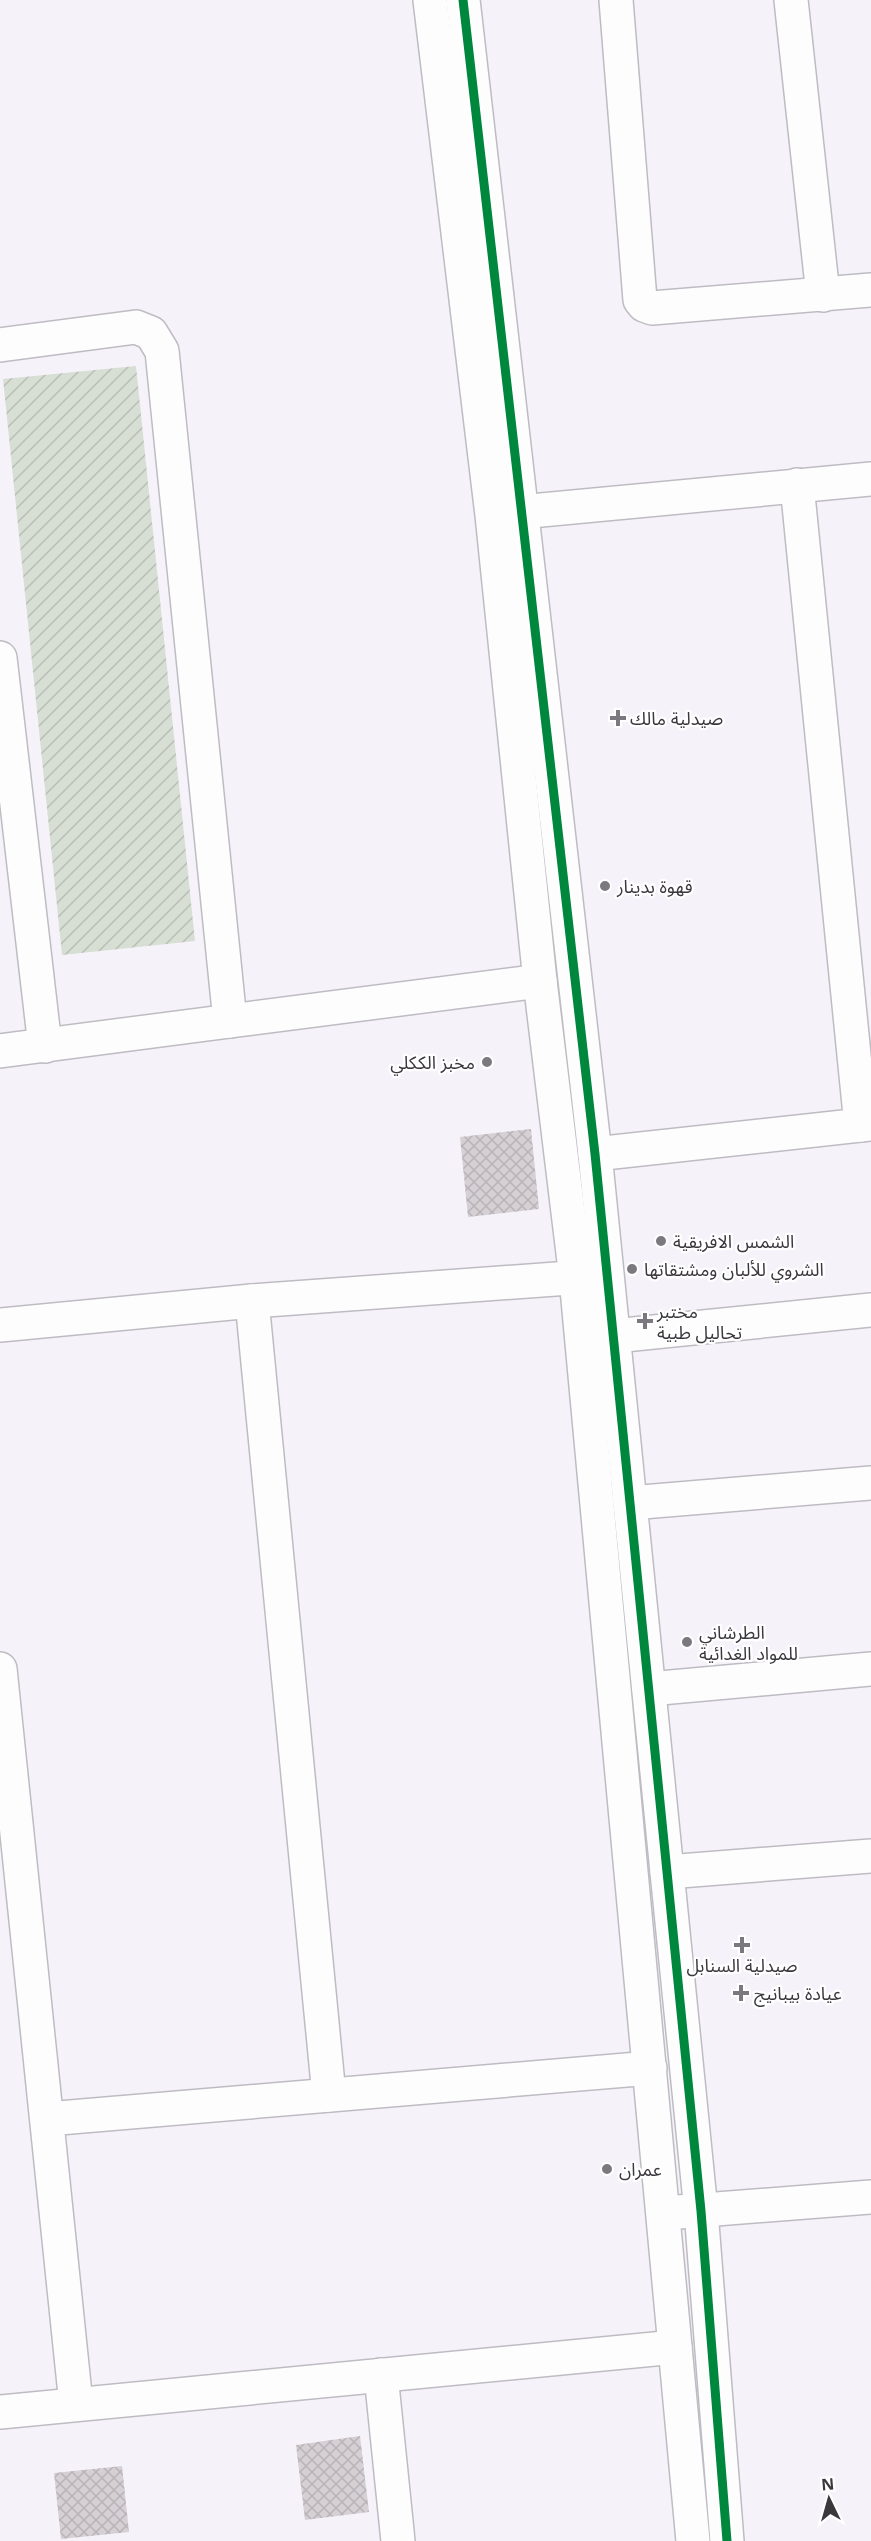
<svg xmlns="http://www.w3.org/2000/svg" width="871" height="2541" font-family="'Noto Sans','Noto Sans Arabic',sans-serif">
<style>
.garden{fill:url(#garden-furrows)}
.building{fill:url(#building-cross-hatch)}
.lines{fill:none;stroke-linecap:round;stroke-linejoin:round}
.minor-casing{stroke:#bebcc2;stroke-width:36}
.minor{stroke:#fefdfe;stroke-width:33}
.cycleway-casing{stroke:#fff;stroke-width:13}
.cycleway{stroke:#00873e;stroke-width:9}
.poi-dot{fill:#7c787f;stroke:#fff;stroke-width:2}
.labels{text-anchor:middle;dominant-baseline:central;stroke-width:4.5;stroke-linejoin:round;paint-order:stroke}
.poi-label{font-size:18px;fill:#3a373d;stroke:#fff;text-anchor:start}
</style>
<defs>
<pattern id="garden-furrows" width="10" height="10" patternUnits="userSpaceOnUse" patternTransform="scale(1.5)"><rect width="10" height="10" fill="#d7ded3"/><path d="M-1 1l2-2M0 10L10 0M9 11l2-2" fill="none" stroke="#b9bfb6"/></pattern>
<pattern id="building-cross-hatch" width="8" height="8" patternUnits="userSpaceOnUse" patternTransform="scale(1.5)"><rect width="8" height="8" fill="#d6d0d4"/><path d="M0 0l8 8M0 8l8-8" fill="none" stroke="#b8b3b7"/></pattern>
</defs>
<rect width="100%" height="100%" fill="#f6f2fa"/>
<path class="garden" d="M136 366 195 941 62 955 3 379Z"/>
<g class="building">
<path d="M531 1129 539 1209 468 1217 460 1137Z"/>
<path d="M360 2436 369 2512 305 2520 296 2445Z"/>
<path d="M122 2466 129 2532 61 2539 54 2473Z"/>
</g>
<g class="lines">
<g class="minor-casing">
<g id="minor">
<path d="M430 0 492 515 540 981 576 1278 693 2541"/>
<path d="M463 0 595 1154 701 2211 727 2541"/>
<path d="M616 0 640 300 644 305 652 308 871 290"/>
<path d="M791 0 823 295"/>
<path d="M0 345 136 327 151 333 162 351 230 1021 0 1051"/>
<path d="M797 485 861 1125"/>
<path d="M499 514 871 479"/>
<path d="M0 658 45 1046"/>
<path d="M230 1021 540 981"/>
<path d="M595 1154 871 1124"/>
<path d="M252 1301 329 2095"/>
<path d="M0 1325 252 1301 597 1276"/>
<path d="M614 1336 871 1310"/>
<path d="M630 1503 871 1483"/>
<path d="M0 1669 76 2404"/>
<path d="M649 1689 871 1669"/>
<path d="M667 1872 871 1856"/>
<path d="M47 2119 650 2068"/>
<path d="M678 2212 871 2197"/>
<path d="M381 2375 398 2541"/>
<path d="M0 2412 675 2347"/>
</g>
</g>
<use href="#minor" class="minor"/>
<g class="cycleway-casing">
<path id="cycleway" d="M463 0 595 1154 701 2211 727 2541"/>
</g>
<use href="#cycleway" class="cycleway"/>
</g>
<g class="poi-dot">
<path d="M615 709h6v6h6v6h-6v6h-6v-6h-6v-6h6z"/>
<circle cx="605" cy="886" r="6"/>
<circle cx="487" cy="1062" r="6"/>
<circle cx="661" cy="1241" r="6"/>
<circle cx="632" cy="1269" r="6"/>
<path d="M642 1312h6v6h6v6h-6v6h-6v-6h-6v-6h6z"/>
<circle cx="687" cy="1642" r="6"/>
<path d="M739 1936h6v6h6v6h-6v6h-6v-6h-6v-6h6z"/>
<path d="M738 1984h6v6h6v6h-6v6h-6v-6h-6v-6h6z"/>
<circle cx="607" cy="2169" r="6"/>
</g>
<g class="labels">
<g class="poi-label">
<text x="630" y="718">صيدلية مالك</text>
<text x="617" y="886">قهوة بدينار</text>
<text x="475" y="1062" text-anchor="end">مخبز الككلي</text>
<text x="673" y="1241">الشمس الافريقية</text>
<text x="644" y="1269">الشروي للألبان ومشتقاتها</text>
<text x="657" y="1311">مختبر<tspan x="657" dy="21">تحاليل طبية</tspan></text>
<text x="699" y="1632">الطرشاني<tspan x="699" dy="21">للمواد الغدائية</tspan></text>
<text x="742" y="1965" text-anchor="middle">صيدلية السنابل</text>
<text x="754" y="1993">عيادة بيبانيج</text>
<text x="619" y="2169">عمران</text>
</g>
</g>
<g transform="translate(829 2499) rotate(355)" stroke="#ffffff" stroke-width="4.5" paint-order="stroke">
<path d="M0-4.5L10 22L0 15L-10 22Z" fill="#3a373d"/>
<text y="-9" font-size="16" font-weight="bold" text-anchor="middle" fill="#3a373d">N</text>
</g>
</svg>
